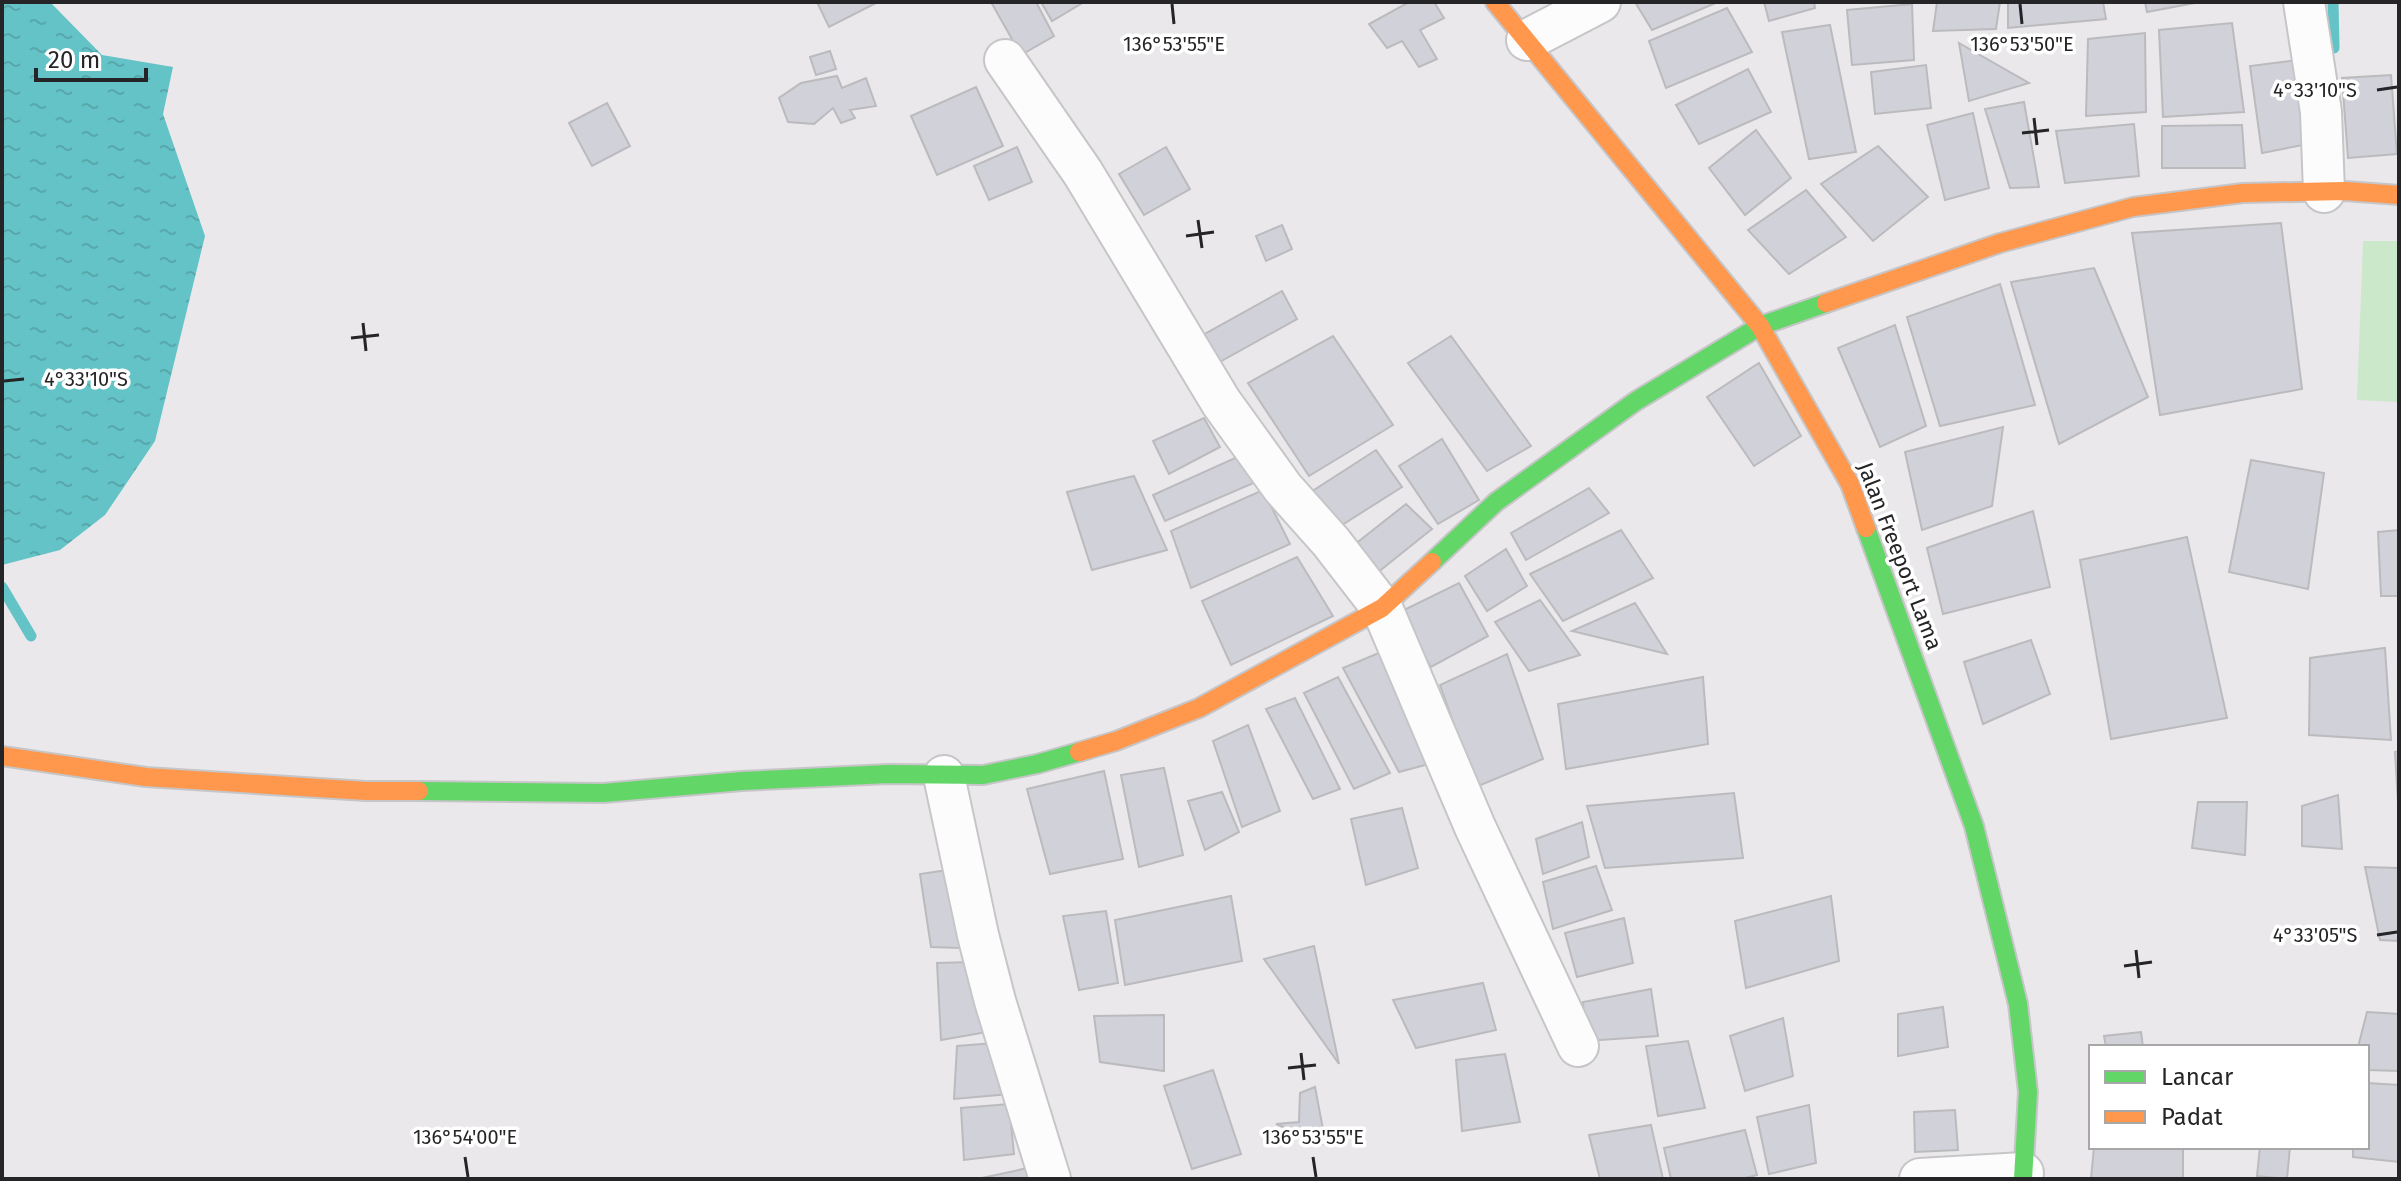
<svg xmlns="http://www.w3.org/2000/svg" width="2401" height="1181" font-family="'Fira Sans',sans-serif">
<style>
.green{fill:#cbe8ca}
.water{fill:url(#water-ripples)}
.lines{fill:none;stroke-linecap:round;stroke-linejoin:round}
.stream{stroke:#64c3c7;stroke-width:11}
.building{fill:#d1d1da;stroke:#bbbabd;stroke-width:2}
.street-casing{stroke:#c6c5c7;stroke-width:44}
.fast-casing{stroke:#c6c5c7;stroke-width:22}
.slow-casing{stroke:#c6c5c7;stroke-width:22}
.street{stroke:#fcfcfc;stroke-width:40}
.fast{stroke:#63d668;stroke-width:18}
.slow{stroke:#ff974d;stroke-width:18}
.ticks{fill:none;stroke:#252426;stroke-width:3}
.labels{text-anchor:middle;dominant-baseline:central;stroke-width:7;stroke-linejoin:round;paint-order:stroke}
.street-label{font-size:22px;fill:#252426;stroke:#fff}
.ticks-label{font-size:20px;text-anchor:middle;fill:#252426;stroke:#fff;stroke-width:7;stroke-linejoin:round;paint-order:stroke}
</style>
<defs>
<pattern id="water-ripples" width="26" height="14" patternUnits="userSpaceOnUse" patternTransform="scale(2)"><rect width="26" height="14" fill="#64c3c7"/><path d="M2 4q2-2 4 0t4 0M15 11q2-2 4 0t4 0" fill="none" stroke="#57a7ab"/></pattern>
</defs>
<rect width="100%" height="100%" fill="#eae8eb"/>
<path class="green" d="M2363 241H2399V402L2357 400Z"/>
<path class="water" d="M2 2H50L102 55 173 67 163 114 205 236 155 441 105 515 60 550 2 565Z"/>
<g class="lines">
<g class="stream">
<path d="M2333 2 2334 48"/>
<path d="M2 587 31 636"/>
</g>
</g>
<g class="building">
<path d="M817 2H878L829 27Z"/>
<path d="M991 2H1036L1054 36 1021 55Z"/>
<path d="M1041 2H1084L1052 21Z"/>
<path d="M1409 2H1434L1444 18 1420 30 1437 59 1419 67 1402 41 1387 48 1369 24Z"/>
<path d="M1635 2H1718L1652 30Z"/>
<path d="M1764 2H1814L1815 8 1769 21Z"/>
<path d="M1937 2H2000L1996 29 1933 31Z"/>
<path d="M2008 2H2103L2106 19 2008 28Z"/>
<path d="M2145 2H2200L2147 12Z"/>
<path d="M1912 4 1914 60 1852 65 1847 10Z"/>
<path d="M1727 8 1752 52 1666 88 1649 41Z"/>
<path d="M2232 23 2244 112 2163 117 2159 30Z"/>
<path d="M1830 25 1856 152 1809 159 1782 32Z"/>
<path d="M2145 33 2146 112 2086 116 2088 39Z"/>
<path d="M1959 43 2029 83 1969 101Z"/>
<path d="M830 51 836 69 816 75 810 57Z"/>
<path d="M2298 60 2308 144 2262 153 2250 66Z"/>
<path d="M1926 65 1931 108 1875 114 1871 72Z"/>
<path d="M1748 69 1771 112 1699 144 1676 105Z"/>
<path d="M2391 75 2397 154 2348 158 2342 78Z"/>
<path d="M837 76 842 88 866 78 876 106 850 110 855 118 841 123 833 108 814 124 788 122 779 98 801 83Z"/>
<path d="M976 87 1003 146 937 175 911 116Z"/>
<path d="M2024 102 2039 187 2010 188 1985 109Z"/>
<path d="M607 103 630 146 592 166 569 123Z"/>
<path d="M1973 113 1989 188 1945 200 1927 125Z"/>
<path d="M2134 124 2139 176 2065 183 2056 131Z"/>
<path d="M2242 125 2245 168H2162V126Z"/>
<path d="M1756 130 1791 178 1745 215 1709 168Z"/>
<path d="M1878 146 1928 197 1873 241 1821 184Z"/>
<path d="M1017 147 1032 182 989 200 974 166Z"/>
<path d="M1166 147 1190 189 1144 215 1119 174Z"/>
<path d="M1806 190 1846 237 1789 274 1748 230Z"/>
<path d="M2281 223 2302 389 2160 415 2132 233Z"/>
<path d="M1282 225 1292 249 1266 261 1256 236Z"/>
<path d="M2094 268 2148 397 2059 444 2011 282Z"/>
<path d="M2000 284 2035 405 1940 426 1907 317Z"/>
<path d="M1282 291 1297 319 1218 363 1203 335Z"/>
<path d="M1895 325 1926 426 1880 447 1838 348Z"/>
<path d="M1333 336 1393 425 1309 476 1248 383Z"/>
<path d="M1451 336 1531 446 1487 471 1408 363Z"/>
<path d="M1759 363 1801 436 1754 466 1707 397Z"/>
<path d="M1204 418 1220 447 1169 474 1153 441Z"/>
<path d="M2003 427 1992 506 1922 530 1905 452Z"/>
<path d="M1442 439 1479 500 1438 524 1399 466Z"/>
<path d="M1376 450 1402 487 1342 525 1311 492Z"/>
<path d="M1246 453 1256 482 1165 521 1153 495Z"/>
<path d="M2251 460 2324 473 2308 589 2229 572Z"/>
<path d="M1134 476 1167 550 1092 570 1067 492Z"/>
<path d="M1589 488 1609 513 1526 560 1511 533Z"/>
<path d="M1263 490 1290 544 1191 588 1171 531Z"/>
<path d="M1406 504 1432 529 1372 577 1354 545Z"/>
<path d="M2033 511 2050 587 1943 614 1927 548Z"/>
<path d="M1621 530 1653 578 1563 621 1530 574Z"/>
<path d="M2399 530V596H2381L2378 532Z"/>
<path d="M2187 537 2227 718 2111 739 2080 560Z"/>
<path d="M1506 549 1527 586 1487 611 1465 576Z"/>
<path d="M1297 557 1333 616 1231 665 1202 601Z"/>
<path d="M1459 583 1488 636 1431 667 1398 613Z"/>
<path d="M1540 600 1580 655 1529 671 1495 622Z"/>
<path d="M1635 603 1667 654 1572 631Z"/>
<path d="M2031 640 2050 694 1983 724 1964 662Z"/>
<path d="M2385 648 2391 740 2309 735 2310 658Z"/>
<path d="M1381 652 1440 761 1399 772 1343 668Z"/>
<path d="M1507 654 1543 759 1476 787 1440 685Z"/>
<path d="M1338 677 1390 773 1354 789 1304 693Z"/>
<path d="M1703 677 1708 744 1566 769 1558 704Z"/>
<path d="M1295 698 1340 789 1313 799 1266 709Z"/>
<path d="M1248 725 1280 811 1242 827 1213 741Z"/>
<path d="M2399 751V820L2395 752Z"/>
<path d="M1164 768 1183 855 1139 867 1121 775Z"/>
<path d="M1104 771 1123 859 1050 874 1027 789Z"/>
<path d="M1222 792 1239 832 1205 850 1188 801Z"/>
<path d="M1734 793 1743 858 1605 868 1587 806Z"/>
<path d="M2338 795 2342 849 2302 846V806Z"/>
<path d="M2198 802H2247L2245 855 2192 848Z"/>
<path d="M1402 808 1418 868 1366 885 1351 819Z"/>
<path d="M1582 822 1589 857 1543 874 1536 839Z"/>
<path d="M1596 866 1612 910 1553 929 1543 882Z"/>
<path d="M2365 867 2399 868V941L2380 940Z"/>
<path d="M948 870 961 948 931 947 920 874Z"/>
<path d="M1231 896 1242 961 1125 985 1115 920Z"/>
<path d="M1831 896 1839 961 1746 988 1735 921Z"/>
<path d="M1106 911 1118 983 1079 990 1063 916Z"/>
<path d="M1624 918 1633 963 1577 977 1565 933Z"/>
<path d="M1314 946 1339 1064 1264 959Z"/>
<path d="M973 962 987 1032 941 1040 937 963Z"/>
<path d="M1483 983 1496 1030 1416 1048 1393 1000Z"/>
<path d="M1651 989 1658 1036 1586 1041 1583 1002Z"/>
<path d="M1943 1007 1948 1047 1898 1056V1014Z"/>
<path d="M2367 1012 2399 1014V1071L2367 1070V1047H2358Z"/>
<path d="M1164 1015V1071L1100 1062 1094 1016Z"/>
<path d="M1783 1018 1793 1076 1745 1091 1730 1036Z"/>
<path d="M2141 1032 2143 1047H2106L2104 1036Z"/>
<path d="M1688 1041 1705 1108 1658 1116 1646 1046Z"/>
<path d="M995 1043 1010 1094 954 1099 957 1046Z"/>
<path d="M1505 1054 1520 1122 1462 1131 1456 1060Z"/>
<path d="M1213 1070 1241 1154 1192 1169 1164 1086Z"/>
<path d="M2367 1083 2399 1085V1162L2353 1157V1147H2367Z"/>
<path d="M1315 1087 1326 1145 1276 1124 1299 1122 1300 1093Z"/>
<path d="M1009 1104 1014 1154 964 1160 961 1108Z"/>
<path d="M1809 1105 1816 1163 1769 1174 1757 1117Z"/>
<path d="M1955 1110 1958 1150 1915 1152 1914 1112Z"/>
<path d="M1651 1125 1663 1179H1600L1589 1135Z"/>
<path d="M1745 1130 1757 1175 1741 1179H1671L1664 1148Z"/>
<path d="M2094 1147H2183V1179H2091Z"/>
<path d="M2260 1147H2290L2287 1179 2257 1176Z"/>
<path d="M1028 1168 1029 1179H977Z"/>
</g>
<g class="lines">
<g class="street-casing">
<g id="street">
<path d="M2304 2 2321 112 2324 192"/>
<path d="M1527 40 1600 2"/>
<path d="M1005 60 1083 173 1221 402 1283 488 1331 542 1382 608 1475 827 1578 1046"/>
<path d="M944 776 978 935 995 1001 1050 1179"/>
<path d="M1920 1179 2023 1173"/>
</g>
</g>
<g class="fast-casing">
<g id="fast">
<path d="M1866 528 1974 826 2018 1004 2028 1092 2023 1179"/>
<path d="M1432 562 1496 502 1636 401 1760 326 1826 303"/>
<path d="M419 791 603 793 742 781 888 774 983 775 1037 764 1079 752"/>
</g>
</g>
<g class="slow-casing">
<g id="slow">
<path d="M1495 2 1760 326 1850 484 1866 528"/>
<path d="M1826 303 2000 243 2133 207 2243 193 2345 191 2399 195"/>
<path d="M1079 752 1116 741 1199 708 1382 608 1432 562"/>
<path d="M2 756 146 777 366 791H419"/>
</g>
</g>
<use href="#street" class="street"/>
<use href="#fast" class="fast"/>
<use href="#slow" class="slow"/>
</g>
<path class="ticks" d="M1172 4 1174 24M2020 4 2022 24M2377 90 2397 87M2034 118 2037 145M2022 133 2049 130M1198 220 1202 248M1186 236 1214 232M363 323 366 351M351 338 379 335M4 381 24 379M2377 935 2397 932M2136 950 2139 978M2124 966 2152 962M1301 1053 1304 1080M1288 1068 1316 1065M465 1157 468 1177M1313 1157 1316 1177"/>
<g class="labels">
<g class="street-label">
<text transform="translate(1900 556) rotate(69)">Jalan Freeport Lama</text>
</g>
</g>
<g class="ticks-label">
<text x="1174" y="51">136°53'55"E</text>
<text x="2022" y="51">136°53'50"E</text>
<text x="2315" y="97">4°33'10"S</text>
<text x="86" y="386">4°33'10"S</text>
<text x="2315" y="942">4°33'05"S</text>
<text x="465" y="1144">136°54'00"E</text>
<text x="1313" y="1144">136°53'55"E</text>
</g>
<rect width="2401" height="1181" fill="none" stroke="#252426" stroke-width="8"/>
<rect x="2089" y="1045" width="280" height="104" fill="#ffffff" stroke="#a8a7a8" stroke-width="2"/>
<rect x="2105" y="1071" width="40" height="12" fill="#63d668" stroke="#a8a7a8" stroke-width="2"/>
<text x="2161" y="1085" font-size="24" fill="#252426">Lancar</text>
<rect x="2105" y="1111" width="40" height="12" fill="#ff974d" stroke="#a8a7a8" stroke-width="2"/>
<text x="2161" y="1125" font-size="24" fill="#252426">Padat</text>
<path d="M36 68v12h110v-12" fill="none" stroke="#252426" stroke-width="4"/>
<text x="48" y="68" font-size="24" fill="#252426" stroke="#ffffff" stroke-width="6" paint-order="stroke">20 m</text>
</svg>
